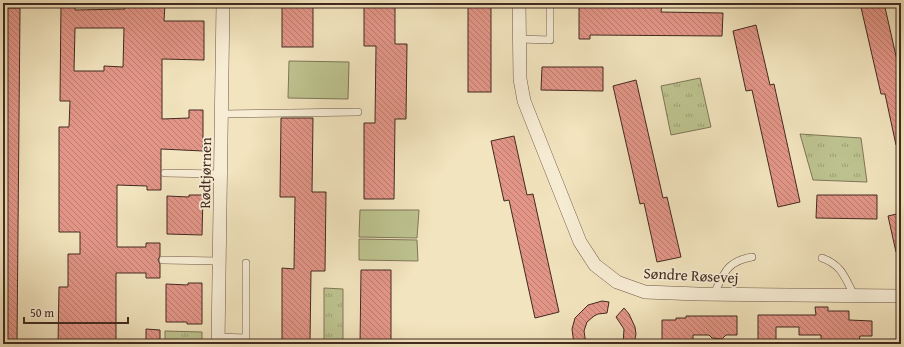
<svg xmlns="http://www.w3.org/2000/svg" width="904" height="347" font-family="'Gentium Book Plus',serif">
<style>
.green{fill:#bdc38f;stroke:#807658}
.park{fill:url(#park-tufts);stroke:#807658}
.building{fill:url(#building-back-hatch);stroke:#422a20;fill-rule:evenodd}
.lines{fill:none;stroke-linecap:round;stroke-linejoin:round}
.lane-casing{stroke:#6e5848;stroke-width:8}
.street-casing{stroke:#6e5848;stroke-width:14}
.lane{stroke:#f7edd5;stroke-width:7}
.street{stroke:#f7edd5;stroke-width:13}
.labels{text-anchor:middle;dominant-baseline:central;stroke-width:3.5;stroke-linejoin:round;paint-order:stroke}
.street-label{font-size:15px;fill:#422a20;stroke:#f7edd5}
</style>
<defs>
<pattern id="park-tufts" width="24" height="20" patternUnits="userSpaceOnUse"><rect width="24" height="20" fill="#bdc38f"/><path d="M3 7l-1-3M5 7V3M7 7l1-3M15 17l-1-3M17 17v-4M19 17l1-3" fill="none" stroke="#9b9f74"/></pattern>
<pattern id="building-back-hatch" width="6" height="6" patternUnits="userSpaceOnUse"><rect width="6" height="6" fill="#e39688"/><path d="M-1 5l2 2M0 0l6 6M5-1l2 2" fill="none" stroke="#ba7b6f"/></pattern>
</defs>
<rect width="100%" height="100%" fill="#f2e4be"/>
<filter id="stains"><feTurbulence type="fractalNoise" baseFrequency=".005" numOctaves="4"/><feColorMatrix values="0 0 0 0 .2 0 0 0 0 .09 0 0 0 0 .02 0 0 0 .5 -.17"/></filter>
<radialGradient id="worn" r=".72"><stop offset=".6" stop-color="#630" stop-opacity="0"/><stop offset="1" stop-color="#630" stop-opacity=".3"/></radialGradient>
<g class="green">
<path d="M289 61 349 62 348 99 288 98Z"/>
<path d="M360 210H419L417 238 359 237Z"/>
<path d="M359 239 417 240 418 261 359 260Z"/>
</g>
<g class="park">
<path d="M700 78 711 127 671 135 661 86Z"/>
<path d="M800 134 861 138 867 182 813 180Z"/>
<path d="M324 288 343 289V344H324Z"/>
<path d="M165 331 202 332V344H165Z"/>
</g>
<g class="building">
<path d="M61 3H75V10L125 9V3H162L165 4 164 21H204V60L162 59V119L189 118V110H203V151L161 149V190H147V186L117 185V247H146V243H160V256L158 260 160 264V278H146V273H116V344H58L59 287H68V254H80V232H59V127H69L70 101H60ZM75 28H124L123 67 104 66V71H74Z"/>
<rect x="282" y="3" width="31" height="44"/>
<path d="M364 3H395V44H407L406 119H395L394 199H364V123H375L376 46H364Z"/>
<rect x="468" y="3" width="23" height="89"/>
<path d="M579 3H662L661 12 723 13 722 36 590 35V39H579Z"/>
<path d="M860 3H884L901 78V144L896 145 885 94H881Z"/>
<path d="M3 8H20L17 343 3 342Z"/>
<path d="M756 25 770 85 774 84 800 202 778 207 752 90 746 91 733 31Z"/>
<path d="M542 67H603V91L541 90Z"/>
<path d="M636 80 663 198 667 197 681 257 657 262 644 203 640 204 613 86Z"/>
<path d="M281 118H313L312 192H326L325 271H311L310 342H282V268L294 269 295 197H280Z"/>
<path d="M514 136 527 195 533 194 559 312 535 318 509 200 504 201 491 141Z"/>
<path d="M189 195H203L202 235 167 234V196L189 197Z"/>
<path d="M817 195H877V219L816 218Z"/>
<path d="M901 213V251L896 252 888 216Z"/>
<path d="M361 270H391V344H360Z"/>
<path d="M188 283H202V324H187V322H166V284L188 285Z"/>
<path d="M602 301 609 302 607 313 598 314 594 316 587 322 584 331 586 344H574L572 329 575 318 588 305Z"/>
<path d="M815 307H828V311H849V320L872 321V336H860L859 342 821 341V335H799V327H776V344H758V315H816Z"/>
<path d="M624 308 629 314 635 327 636 334 634 344H623L624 329 616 317Z"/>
<path d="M686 316H737V335H726L722 339 712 338 709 335H693V343H688V344H662V320H676V318H686Z"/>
<path d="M146 329 160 330V344H146Z"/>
</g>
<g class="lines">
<g class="lane-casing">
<g id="lane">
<path d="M519 39 550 40V3"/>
<path d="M221 114 358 112"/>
<path d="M165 173 220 174"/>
<path d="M822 258C842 265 845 278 854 295"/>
<path d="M163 260 219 261"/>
<path d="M714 294C724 273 727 261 752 257"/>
<path d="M218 337 246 338V263"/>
</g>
</g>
<g class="street-casing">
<g id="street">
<path d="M519 3 520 79 524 101 580 242 595 265 617 282 645 292 698 294 901 296"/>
<path d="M218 344 223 3"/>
</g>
</g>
<use href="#lane" class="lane"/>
<use href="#street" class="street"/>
</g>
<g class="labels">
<g class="street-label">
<text transform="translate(205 173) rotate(-89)">Rødtjørnen</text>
<text transform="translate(691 275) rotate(3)">Søndre Røsevej</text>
</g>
</g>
<rect width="904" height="347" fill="none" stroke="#f2e4be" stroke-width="16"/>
<rect x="4" y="4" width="896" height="339" fill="none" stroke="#422a20" stroke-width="2"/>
<rect x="8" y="8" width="888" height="331" fill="none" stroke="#422a20"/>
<path d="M24 317v6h104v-6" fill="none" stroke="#422a20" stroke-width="2"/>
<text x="30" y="317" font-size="12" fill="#422a20" stroke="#f7edd5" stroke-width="3" paint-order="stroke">50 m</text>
<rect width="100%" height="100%" filter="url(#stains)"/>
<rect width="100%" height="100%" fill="url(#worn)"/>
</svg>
